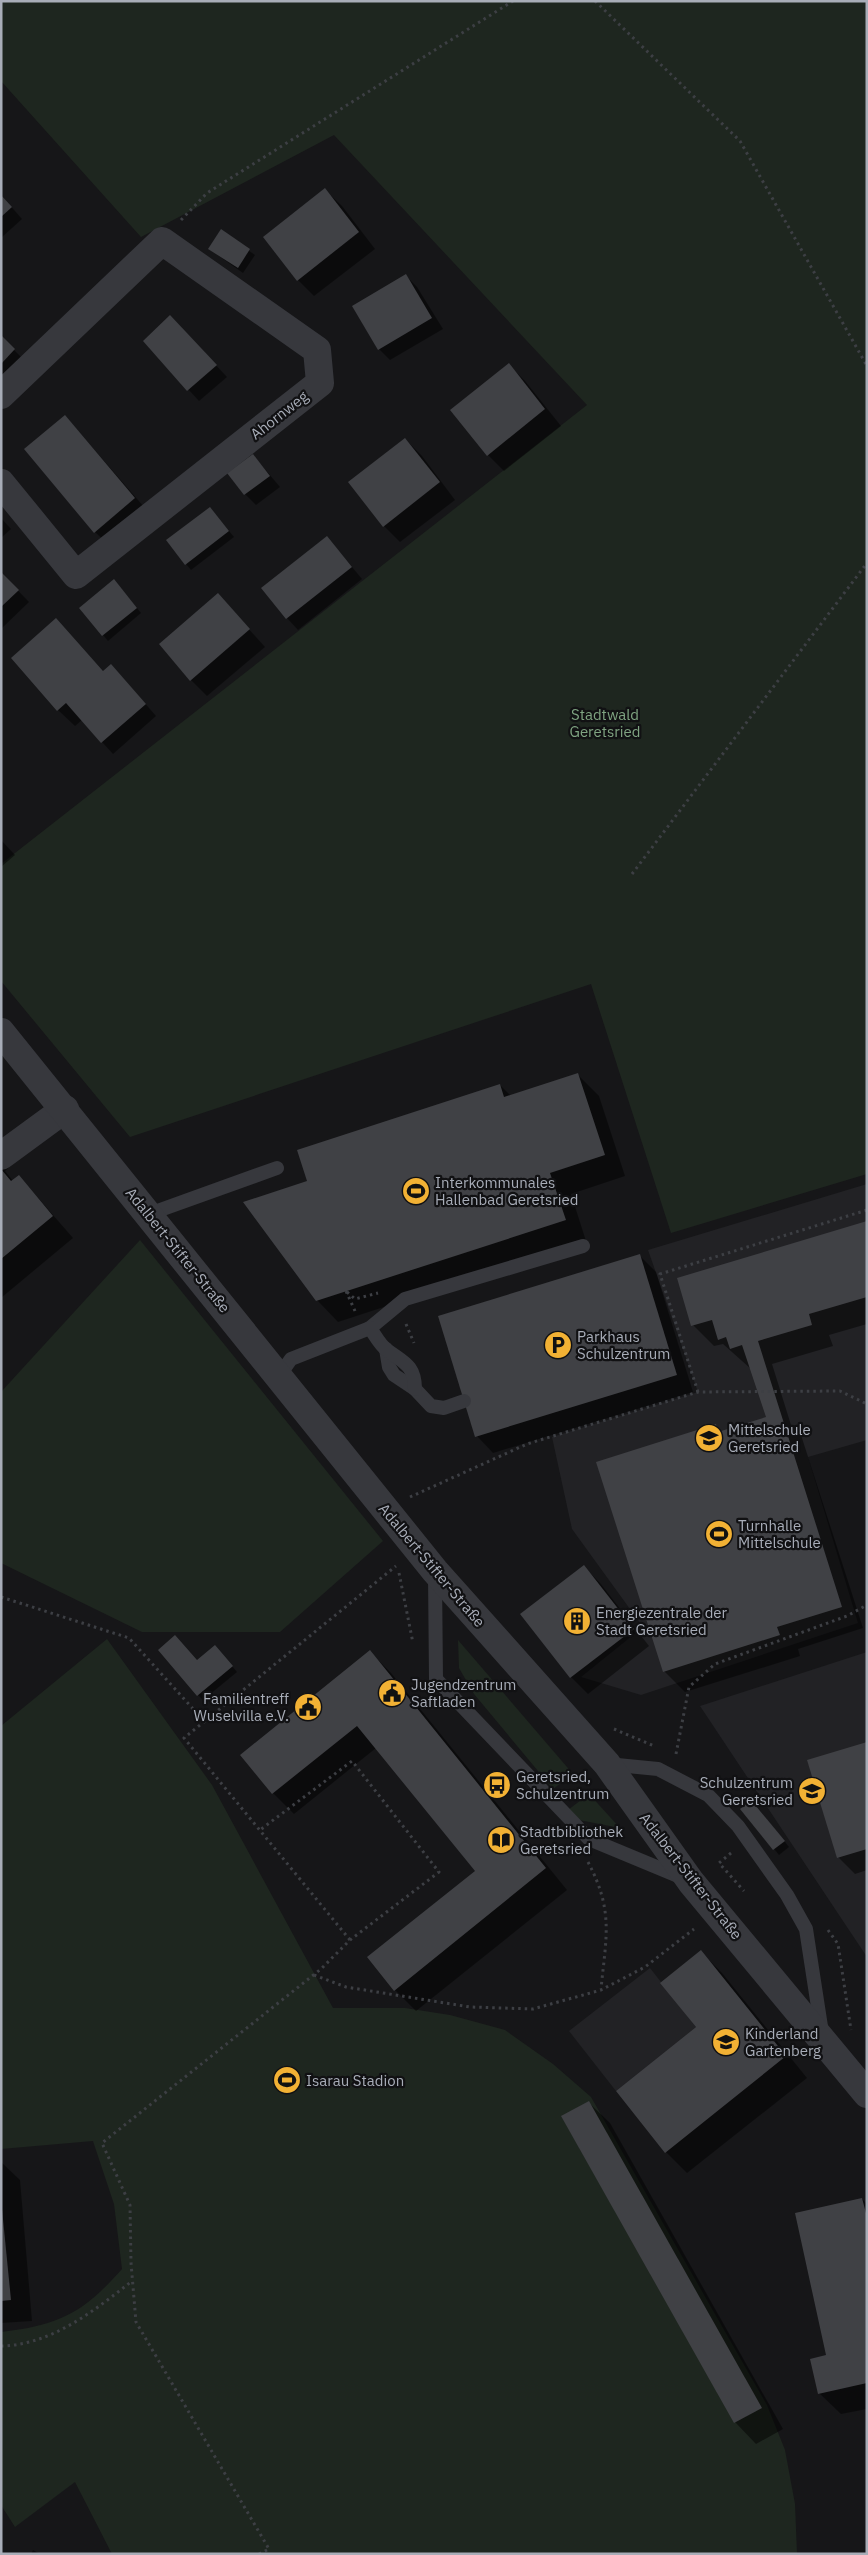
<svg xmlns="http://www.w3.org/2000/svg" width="868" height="2555" font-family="'IBM Plex Sans',sans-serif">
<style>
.built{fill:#222225}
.green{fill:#1e261f}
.shadow{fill:#0007}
.building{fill:#404145}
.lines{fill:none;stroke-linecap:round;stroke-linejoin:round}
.path{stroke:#3d3f44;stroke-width:3;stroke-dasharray:2.5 4;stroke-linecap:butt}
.service{stroke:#37383d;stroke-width:14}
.minor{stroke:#37383d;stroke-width:28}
.tertiary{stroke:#37383d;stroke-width:28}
.labels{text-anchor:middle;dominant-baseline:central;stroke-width:4.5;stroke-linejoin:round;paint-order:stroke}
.street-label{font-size:15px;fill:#a8adb8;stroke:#111113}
.park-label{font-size:15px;fill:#7fa381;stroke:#111113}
.poi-label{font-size:15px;fill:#a8adb8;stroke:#111113;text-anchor:start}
</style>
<rect width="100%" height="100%" fill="#161618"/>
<g class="built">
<path d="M867 1184V1440L808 1457 858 1623 641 1695 581 1677 643 1627 572 1529 552 1437 698 1392 648 1250Z"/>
<path d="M867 1652V1957L700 1706Z"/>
<path d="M650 1968 696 2027 616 2091 569 2031Z"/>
</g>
<g class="green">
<path d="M1 1H867V1174L671 1233 591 984 130 1137 1 981V864L587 405 334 135 141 237 1 81Z"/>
<path d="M140 1240 383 1541 280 1632H142L1 1563V1392Z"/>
<path d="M107 1639 212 1785 333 2008H405L450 2015 505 2030 553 2064 591 2097 767 2405 785 2450 795 2504 797 2554H112L75 2482 15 2527 1 2505V2332C60 2325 83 2313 122 2269L114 2204 93 2141 1 2149V1726Z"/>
<path d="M458 1640 573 1774 553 1789 474 1694 459 1668Z"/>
<path d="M589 1794 620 1828 579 1820 568 1810Z"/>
</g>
<g class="shadow">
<path d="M325 190 342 206 375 249 314 296 298 280Z"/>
<path d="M1 195 22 219 1 238Z"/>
<path d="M221 231 255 255 243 273 209 249Z"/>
<path d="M406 276 417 287 443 329 390 360 379 349Z"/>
<path d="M181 328 227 377 199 401 144 341Z"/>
<path d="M1 337 31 367 1 397Z"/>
<path d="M509 365 525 381 561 426 504 471 488 455Z"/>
<path d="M65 416 151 515 112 548 95 532Z"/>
<path d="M405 439 422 456 455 500 400 542 384 526Z"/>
<path d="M253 455 280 487 256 505 245 494Z"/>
<path d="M210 508 234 537 191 570 167 541Z"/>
<path d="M1 518 11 529 1 538Z"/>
<path d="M327 537 362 579 298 630 287 618Z"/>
<path d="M1 573 29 602 1 629Z"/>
<path d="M119 586 141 613 108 641 81 608Z"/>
<path d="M218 595 265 647 207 696 191 680Z"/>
<path d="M56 620 104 672 122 677 156 716 113 754 82 720 75 726 58 710Z"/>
<path d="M1 840 15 855 1 867Z"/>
<path d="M577 1074 599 1096 625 1176 571 1194 586 1241 338 1322 317 1300 309 1182 500 1085 511 1096Z"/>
<path d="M1 1150 13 1164 5 1171 13 1181 19 1176 73 1238 1 1298Z"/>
<path d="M867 1222V1324L829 1335 833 1346 772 1364 791 1425 801 1435 863 1628 798 1649 800 1656 685 1692 664 1671 716 1426 722 1432 768 1418 751 1369 723 1344 714 1346 693 1325Z"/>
<path d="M639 1255 656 1272 693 1392 493 1453 477 1436Z"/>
<path d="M583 1566 600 1583 649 1646 588 1694 571 1677 522 1614Z"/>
<path d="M220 1652 237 1672 203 1700 198 1695 197 1661Z"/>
<path d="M370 1652 391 1673 567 1890 416 2011 395 1990 476 1872 376 1748 294 1814 273 1793Z"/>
<path d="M867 1743V1870L855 1874 838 1857Z"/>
<path d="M757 1807 789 1847 779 1855 742 1809Z"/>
<path d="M701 1952 722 1973 807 2078 687 2173 666 2152 697 2028Z"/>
<path d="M588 2102 610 2123 783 2429 756 2444 735 2422 562 2117Z"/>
<path d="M1 2162 20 2180 32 2321 1 2323Z"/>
<path d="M862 2199 867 2204V2409L841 2414 819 2393Z"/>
<path d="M33 2550 40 2554H31Z"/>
</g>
<g class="building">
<path d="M325 188 359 232 297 281 263 237Z"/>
<path d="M1 195 12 207 1 217Z"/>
<path d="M221 229 250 249 238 268 208 249Z"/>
<path d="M406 274 432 318 378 350 352 306Z"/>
<path d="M170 315 217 365 187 391 143 341Z"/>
<path d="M1 335 15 349 1 364Z"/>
<path d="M509 363 545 409 487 456 450 410Z"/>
<path d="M65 415 135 498 94 533 24 449Z"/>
<path d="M405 438 440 482 383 527 348 482Z"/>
<path d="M253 454 270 476 244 495 227 473Z"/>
<path d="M210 507 229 531 185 565 166 540Z"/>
<path d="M327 536 352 567 286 619 261 588Z"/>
<path d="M1 572 19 590 1 607Z"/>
<path d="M114 579 137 608 102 636 79 608Z"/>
<path d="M218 593 250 629 190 681 159 644Z"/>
<path d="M56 618 103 671 111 664 146 704 101 743 66 703 57 711 11 658Z"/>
<path d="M578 1073 605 1155 550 1173 566 1220 316 1301 243 1202 307 1181 297 1150 500 1084 504 1097Z"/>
<path d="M1 1169 11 1181 19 1175 53 1216 1 1259Z"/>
<path d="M867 1221V1297L809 1314 812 1325 758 1341 842 1607 777 1627 780 1635 663 1672 596 1462 716 1424 718 1432 766 1417 742 1345 730 1349 726 1337 718 1340 712 1320 691 1326 677 1278Z"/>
<path d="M640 1254 677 1375 475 1437 438 1316Z"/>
<path d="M584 1565 634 1629 570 1678 520 1614Z"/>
<path d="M175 1635 197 1660 215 1645 233 1666 197 1696 158 1650Z"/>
<path d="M370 1650 546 1868 394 1991 367 1957 475 1871 357 1726 272 1794 240 1755Z"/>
<path d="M867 1742V1849L837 1858 807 1760Z"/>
<path d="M751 1800 785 1841 773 1850 740 1809Z"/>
<path d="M701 1950 786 2056 665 2153 616 2091 696 2027 660 1983Z"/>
<path d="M589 2101 762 2408 734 2423 561 2116Z"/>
<path d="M862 2198 867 2217V2383L818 2394 810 2359 826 2355 795 2213Z"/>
<path d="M1 2199 11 2300 1 2301Z"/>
</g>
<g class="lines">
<g class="path">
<path d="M595 1 740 141 867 366"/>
<path d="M181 220 207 193 513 1"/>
<path d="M632 874 867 563"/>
<path d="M346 1291 355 1311"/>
<path d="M347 1292 355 1299 378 1293"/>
<path d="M406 1324 414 1343"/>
<path d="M698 1392 660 1274 867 1210"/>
<path d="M410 1497 527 1444 698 1392 840 1391 867 1404"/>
<path d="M399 1573 413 1643"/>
<path d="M1 1597 129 1638 204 1721"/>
<path d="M614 1729 654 1746"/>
<path d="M676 1754 689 1687 715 1664 847 1616 867 1605"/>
<path d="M731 1853 719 1863 744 1891"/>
<path d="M588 1862C614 1911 606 1937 601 1989"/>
<path d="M828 1930 838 1944 851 2030"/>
<path d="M350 1940 184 1738 396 1566"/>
<path d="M314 1975 346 1987 470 2007 533 2009 601 1990 645 1967 694 1929"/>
<path d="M1 2346C51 2345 94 2311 132 2281"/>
<path d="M259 2554 269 2549 136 2322 131 2263 130 2205 102 2143 321 1969 350 1940 439 1872 352 1761 260 1830"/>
</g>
<g class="service">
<path d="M149 1214 277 1168"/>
<path d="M370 1328 405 1299 583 1246"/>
<path d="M386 1349 389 1367 394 1375 415 1389 431 1406 444 1408 464 1401"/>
<path d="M279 1376 291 1359 370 1328C375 1335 380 1345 387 1350 403 1362 415 1365 415 1389"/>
<path d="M435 1575 436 1679 589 1839 683 1878"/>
<path d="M607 1764 658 1769 708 1795 738 1826 787 1895 806 1929 822 2033"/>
</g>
<g class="minor">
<path d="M1 395 162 241 317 350 320 383 76 575 1 483"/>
<path d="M1 1156 65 1109"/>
</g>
<path class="tertiary" d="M1 1032 435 1571 607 1764 691 1882 867 2094"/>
</g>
<defs>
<g id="stadium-disc" transform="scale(1.4375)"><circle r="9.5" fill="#f2b134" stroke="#111113"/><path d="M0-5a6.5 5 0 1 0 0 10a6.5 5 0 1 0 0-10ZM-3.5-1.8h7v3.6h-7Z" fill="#111"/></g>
<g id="parking-disc" transform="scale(1.4375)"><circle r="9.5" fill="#f2b134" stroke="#111113"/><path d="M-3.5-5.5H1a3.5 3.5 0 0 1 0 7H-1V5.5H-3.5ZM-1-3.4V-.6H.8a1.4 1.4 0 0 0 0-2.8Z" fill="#111"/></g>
<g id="school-disc" transform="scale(1.4375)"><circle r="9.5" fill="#f2b134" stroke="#111113"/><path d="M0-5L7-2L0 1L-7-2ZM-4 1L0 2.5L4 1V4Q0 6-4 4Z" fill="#111"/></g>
<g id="building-disc" transform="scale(1.4375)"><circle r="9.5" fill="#f2b134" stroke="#111113"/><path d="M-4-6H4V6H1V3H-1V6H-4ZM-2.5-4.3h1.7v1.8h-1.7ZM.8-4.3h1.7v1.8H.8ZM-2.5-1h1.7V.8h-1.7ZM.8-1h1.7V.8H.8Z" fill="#111"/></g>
<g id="civic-disc" transform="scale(1.4375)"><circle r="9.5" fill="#f2b134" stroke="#111113"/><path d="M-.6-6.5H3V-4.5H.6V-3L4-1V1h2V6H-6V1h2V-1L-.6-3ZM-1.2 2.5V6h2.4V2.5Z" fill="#111"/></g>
<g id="bus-disc" transform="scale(1.4375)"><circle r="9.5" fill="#f2b134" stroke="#111113"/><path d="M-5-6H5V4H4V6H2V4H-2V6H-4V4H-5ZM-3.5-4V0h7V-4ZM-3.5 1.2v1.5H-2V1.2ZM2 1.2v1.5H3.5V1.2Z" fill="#111"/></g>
<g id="library-disc" transform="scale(1.4375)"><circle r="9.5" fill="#f2b134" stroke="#111113"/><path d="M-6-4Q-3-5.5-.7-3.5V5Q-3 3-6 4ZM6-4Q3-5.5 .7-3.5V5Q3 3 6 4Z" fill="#111"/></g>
</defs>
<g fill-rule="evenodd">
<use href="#stadium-disc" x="416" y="1191"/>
<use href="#parking-disc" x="558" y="1345"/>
<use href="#school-disc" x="709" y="1438"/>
<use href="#stadium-disc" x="719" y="1534"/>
<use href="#building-disc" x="577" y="1621"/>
<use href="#civic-disc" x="392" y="1693"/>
<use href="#civic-disc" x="308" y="1707"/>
<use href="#bus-disc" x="497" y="1785"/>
<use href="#school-disc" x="812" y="1791"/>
<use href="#library-disc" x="501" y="1840"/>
<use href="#school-disc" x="726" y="2042"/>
<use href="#stadium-disc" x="287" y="2080"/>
</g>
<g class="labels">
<g class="street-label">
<text transform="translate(279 415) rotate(-38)">Ahornweg</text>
<text transform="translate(178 1250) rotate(51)">Adalbert-Stifter-Straße</text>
<text transform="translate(432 1565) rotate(50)">Adalbert-Stifter-Straße</text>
<text transform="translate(691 1876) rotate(52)">Adalbert-Stifter-Straße</text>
</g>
<g class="park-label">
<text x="605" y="714">Stadtwald<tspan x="605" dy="17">Geretsried</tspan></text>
</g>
<g class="poi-label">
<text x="435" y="1182">Interkommunales<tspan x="435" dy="17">Hallenbad Geretsried</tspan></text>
<text x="577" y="1336">Parkhaus<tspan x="577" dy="17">Schulzentrum</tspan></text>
<text x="728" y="1429">Mittelschule<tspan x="728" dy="17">Geretsried</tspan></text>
<text x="738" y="1525">Turnhalle<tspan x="738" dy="17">Mittelschule</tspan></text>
<text x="596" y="1612">Energiezentrale der<tspan x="596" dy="17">Stadt Geretsried</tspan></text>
<text x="411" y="1684">Jugendzentrum<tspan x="411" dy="17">Saftladen</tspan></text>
<text x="289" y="1698" text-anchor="end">Familientreff<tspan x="289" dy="17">Wuselvilla e.V.</tspan></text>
<text x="516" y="1776">Geretsried,<tspan x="516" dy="17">Schulzentrum</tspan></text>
<text x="793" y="1782" text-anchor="end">Schulzentrum<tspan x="793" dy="17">Geretsried</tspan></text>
<text x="520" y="1831">Stadtbibliothek<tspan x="520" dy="17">Geretsried</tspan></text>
<text x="745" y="2033">Kinderland<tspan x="745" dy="17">Gartenberg</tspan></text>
<text x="306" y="2080">Isarau Stadion</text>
</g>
</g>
<rect width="868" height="2555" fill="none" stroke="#a8adb8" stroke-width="5"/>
</svg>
